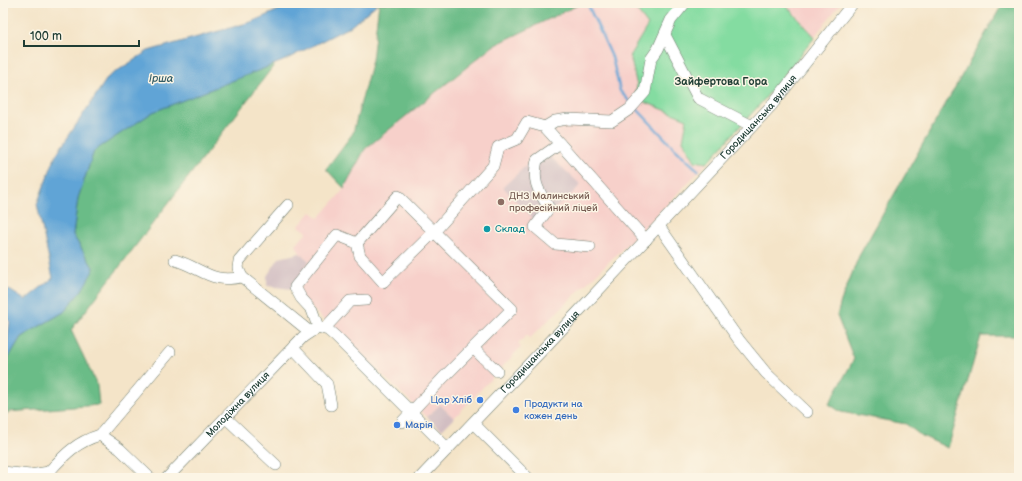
<svg xmlns="http://www.w3.org/2000/svg" width="1022" height="481" font-family="'Balsamiq Sans',sans-serif">
<style>
.built{fill:#f7d0ca}
.industrial{fill:#d2bec2}
.green{fill:#84dca1;stroke:#528c6a}
.forest{fill:#6bbc87;stroke:#457c5e}
.water{fill:#61a4d6;stroke:#407085}
.lines{fill:none;stroke-linecap:round;stroke-linejoin:round}
.stream{stroke:#61a4d6;stroke-width:2.5}
.minor-casing{stroke:#6a7768;stroke-width:12}
.minor{stroke:#fff;stroke-width:11}
.education-dot{fill:#8d6e63;stroke:#fcf5e5;stroke-width:1.5}
.culture-dot{fill:#0f9aa8;stroke:#fcf5e5;stroke-width:1.5}
.shop-dot{fill:#3f7fe0;stroke:#fcf5e5;stroke-width:1.5}
.labels{text-anchor:middle;dominant-baseline:central;stroke-width:3;stroke-linejoin:round;paint-order:stroke}
.street-label{font-size:10px;fill:#1f3d34;stroke:#fcf5e5}
.education-label{font-size:10px;fill:#785e54;stroke:#fcf5e5;text-anchor:start}
.culture-label{font-size:10px;fill:#0d838f;stroke:#fcf5e5;text-anchor:start}
.shop-label{font-size:10px;fill:#366cbe;stroke:#fcf5e5;text-anchor:start}
.water-label{font-size:11px;font-style:italic;fill:#335c65;stroke:#fcf5e5}
.neighbourhood-label{font-size:11px;font-weight:bold;fill:#1f3d34;stroke:#fcf5e5}
</style>
<rect width="100%" height="100%" fill="#fcf5e5"/>
<filter id="ink" filterUnits="userSpaceOnUse"><feTurbulence type="fractalNoise" baseFrequency=".025" numOctaves="2"/><feDisplacementMap in="SourceGraphic" scale="8" xChannelSelector="R" yChannelSelector="G"/><feConvolveMatrix kernelMatrix="1 2 1 2 8 2 1 2 1" color-interpolation-filters="sRGB"/></filter>
<filter id="wash" filterUnits="userSpaceOnUse"><feTurbulence type="fractalNoise" baseFrequency=".012" numOctaves="4" result="noise"/><feDisplacementMap in="SourceGraphic" scale="16" xChannelSelector="R" yChannelSelector="G"/><feGaussianBlur stdDeviation="0.9" result="paint"/><feColorMatrix in="noise" values="0 0 0 0 0 0 0 0 0 0 0 0 0 0 0 0 0 1.4 0 .05"/><feComposite in="paint" operator="in"/></filter>
<g filter="url(#wash)">
<rect width="100%" height="100%" fill="#f4e4c8"/>
<path class="built" d="M582 3H841L762 102 714 156 640 232 530 338 527 335 518 344 521 347 454 418 440 405 427 417 291 289 309 261 300 253 296 245 307 232 299 226 311 212 319 218 341 193 365 149 493 46Z"/>
<g class="industrial">
<path d="M543 150 581 185 564 201 536 222 503 187Z"/>
<path d="M300 253 309 261 291 289 267 286V276L279 258Z"/>
<path d="M440 405 454 418 442 430 427 417Z"/>
</g>
<path class="green" d="M631 3H784L815 37 762 102 707 163 695 161 683 141 687 119 635 98 637 86 630 55 648 25Z"/>
<g class="forest">
<path d="M379 3H582L493 46 365 149 344 188 326 169 353 133 372 60Z"/>
<path d="M1003 3H1019V336H981L948 448 920 435 906 424 841 412 829 404 854 359 837 316 841 301 859 256Z"/>
<path d="M275 64 71 330 97 385 99 405 8 412 3 419V367L21 337 64 312 94 269 73 235 78 198 94 151 153 112Z"/>
</g>
<path class="water" d="M295 3H378L351 26 283 61 153 112 94 151 78 198 73 235 94 269 82 290 64 312 21 337 3 367V350L7 344 10 320H3V286L25 300 53 278 37 204 56 155 108 77 148 51 251 22Z"/>
<g class="lines">
<g class="stream">
<path d="M587 3 612 57 620 91 631 103"/>
<path d="M637 109 675 149 698 170"/>
</g>
</g>
</g>
<g filter="url(#ink)">
<g class="lines">
<g class="minor-casing">
<g id="minor">
<path d="M665 35 698 98 752 126"/>
<path d="M560 144 537 160C532 182 538 190 549 208L535 227 555 244 590 247"/>
<path d="M659 226 739 340 766 373 807 412"/>
<path d="M646 240 545 127 555 121 568 119 612 121 630 109 645 92 651 59 658 49 671 20 685 3"/>
<path d="M175 260C202 268 211 284 242 277L310 332"/>
<path d="M242 277 238 268 239 261 288 205"/>
<path d="M318 327 312 310 301 298 295 287 337 235 357 243"/>
<path d="M325 328 350 301 366 300"/>
<path d="M293 348 327 384 331 405"/>
<path d="M473 348 497 371"/>
<path d="M226 418 276 465"/>
<path d="M402 422 443 378 512 309 398 196 357 243 360 256 383 282 434 232 493 166 498 147 517 139 527 122 545 127"/>
<path d="M473 423 528 478"/>
<path d="M100 435 170 352"/>
<path d="M3 472 30 475 49 472"/>
<path d="M43 478C62 458 73 443 100 435L120 449 150 478"/>
<path id="s1" d="M167 478 303 337 318 327 328 330 336 337 448 449"/>
<path id="s2" d="M420 478 548 344 771 106 853 3"/>
</g>
</g>
<use href="#minor" class="minor"/>
</g>
</g>
<circle class="education-dot" cx="501" cy="202" r="4"/>
<circle class="culture-dot" cx="487" cy="229" r="4"/>
<g class="shop-dot">
<circle cx="480" cy="400" r="4"/>
<circle cx="516" cy="410" r="4"/>
<circle cx="397" cy="425" r="4"/>
</g>
<g class="labels">
<g class="street-label">
<text stroke="none"><textPath href="#s2" startOffset="495">Городищанська вулиця</textPath></text>
<text stroke="none"><textPath href="#s2" startOffset="174">Городищанська вулиця</textPath></text>
<text stroke="none"><textPath href="#s1" startOffset="102">Молодіжна вулиця</textPath></text>
</g>
<g class="education-label">
<text x="509" y="196">ДНЗ Малинський<tspan x="509" dy="12">професійний ліцей</tspan></text>
</g>
<g class="culture-label">
<text x="495" y="229">Склад</text>
</g>
<g class="shop-label">
<text x="472" y="400" text-anchor="end">Цар Хліб</text>
<text x="524" y="404">Продукти на<tspan x="524" dy="12">кожен день</tspan></text>
<text x="405" y="425">Марія</text>
</g>
<g class="water-label">
<text x="161" y="78">Ірша</text>
</g>
<g class="neighbourhood-label">
<text x="721" y="81">Зайфертова Гора</text>
</g>
</g>
<rect width="1022" height="481" fill="none" stroke="#fcf5e5" stroke-width="16"/>
<path d="M24 40v6h115v-6" fill="none" stroke="#1f3d34" stroke-width="2"/>
<text x="30" y="40" font-size="12" fill="#1f3d34" stroke="#fcf5e5" stroke-width="3" paint-order="stroke">100 m</text>
</svg>
